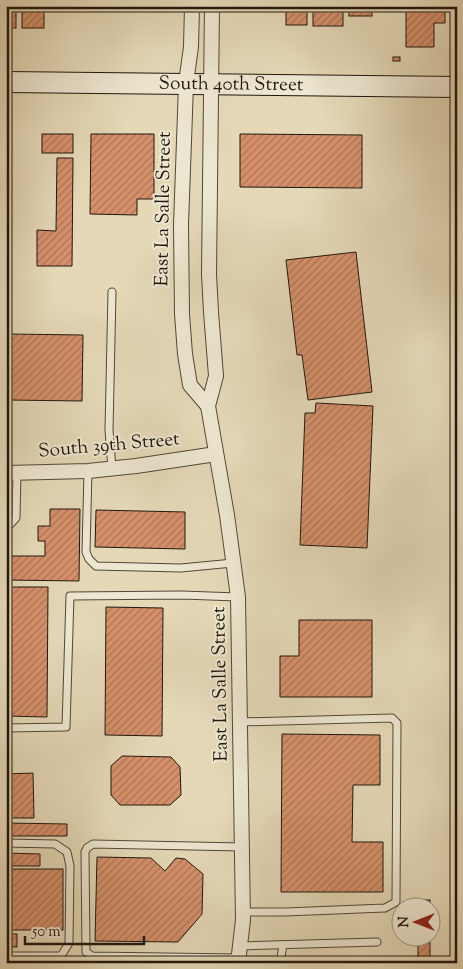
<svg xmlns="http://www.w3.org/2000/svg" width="463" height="969" font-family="'Sorts Mill Goudy',serif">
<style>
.building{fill:url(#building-hatch);stroke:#20170d}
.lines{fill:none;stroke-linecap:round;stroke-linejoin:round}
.service-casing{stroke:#514738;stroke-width:9}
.minor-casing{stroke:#514738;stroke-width:16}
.secondary-casing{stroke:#20170d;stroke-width:22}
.service{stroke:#ede6d0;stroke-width:7}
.minor{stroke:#ede6d0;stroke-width:14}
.secondary{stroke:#ede6d0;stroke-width:20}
.labels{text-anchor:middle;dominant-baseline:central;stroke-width:4;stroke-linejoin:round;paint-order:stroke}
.street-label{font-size:19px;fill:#20170d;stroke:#ede6d0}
</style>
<defs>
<pattern id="building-hatch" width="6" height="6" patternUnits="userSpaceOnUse" patternTransform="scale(1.25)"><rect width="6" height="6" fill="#d6916b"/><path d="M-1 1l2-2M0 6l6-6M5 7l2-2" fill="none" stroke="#ad7556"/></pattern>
</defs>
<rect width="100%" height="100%" fill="#e4d8b7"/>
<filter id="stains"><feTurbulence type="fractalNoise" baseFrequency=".004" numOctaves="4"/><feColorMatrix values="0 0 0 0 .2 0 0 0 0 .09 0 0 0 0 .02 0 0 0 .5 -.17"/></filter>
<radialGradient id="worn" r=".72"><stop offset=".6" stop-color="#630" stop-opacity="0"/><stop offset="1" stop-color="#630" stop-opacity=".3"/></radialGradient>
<g class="building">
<rect x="6" y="6" width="10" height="22"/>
<rect x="22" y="6" width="22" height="22"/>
<rect x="286" y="6" width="21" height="19"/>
<rect x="313" y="6" width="30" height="20"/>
<rect x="349" y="6" width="23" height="10"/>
<path d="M406 6H445V23H434V47H406Z"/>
<rect x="393" y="57" width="7" height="4"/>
<path d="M6 132H9L8 212H6Z"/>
<rect x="42" y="134" width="31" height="19"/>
<path d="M91 134H154V199H137V215L90 214Z"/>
<path d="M240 134 362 135V188L240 187Z"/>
<path d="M57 158H73L72 266H37V230L56 231Z"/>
<path d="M356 252 372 392 308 400 302 355H297L286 260Z"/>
<path d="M8 334 83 335 82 401 7 400Z"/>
<path d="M316 403 373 406 367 548 300 545 305 413H315Z"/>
<path d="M50 509H80L79 581 6 580V556H45V541H38V526H50Z"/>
<path d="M96 510 185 512V549L95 547Z"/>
<path d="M6 587H48L47 717 6 716Z"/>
<path d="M106 607 163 608 162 736 105 735Z"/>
<path d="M299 620H372V697H280V656H299Z"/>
<path d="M282 734 380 735V785H353L352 842H383V892H281Z"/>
<path d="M122 756 171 757 180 767 181 795 170 805H120L111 795V766Z"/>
<path d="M33 773 34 818H6V774Z"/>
<path d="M6 823 67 824V836H6Z"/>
<path d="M6 853 40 854V866H6Z"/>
<path d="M97 857 151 858 165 871 176 858 185 859 203 874 202 914 178 942 95 941Z"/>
<rect x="6" y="869" width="57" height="61"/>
<rect x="418" y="900" width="12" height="6"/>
<rect x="6" y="934" width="11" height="13"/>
<rect x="418" y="936" width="12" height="27"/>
</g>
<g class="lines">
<g class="service-casing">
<g id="service">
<path d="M112 292 109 430 112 469"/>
<path d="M88 471 86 552 89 559 96 566 181 568 233 563"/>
<path d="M6 529 16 518 17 472"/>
<path d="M241 722 392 718 397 723 396 902 385 908 285 912H243"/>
<path d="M6 728 66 727 70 596 182 595 238 597"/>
<path d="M6 843 55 844 67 852 70 866 69 943 61 956H6"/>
<path d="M240 946 377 942"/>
<path d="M238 958 92 956 86 952 85 852 87 848 93 844 242 847"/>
<path d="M280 963 283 945"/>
</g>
</g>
<g class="minor-casing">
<g id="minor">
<path d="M192 6 191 47 186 83 185 113 181 225 182 314 185 354 190 385 208 406"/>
<path d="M212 6 209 274 211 312 216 376 208 406 227 515 238 597 243 920 238 963"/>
<path d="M6 473 88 471 136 466 216 454"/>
</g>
</g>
<g class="secondary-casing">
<g id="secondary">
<path id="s1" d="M6 82 457 87"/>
</g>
</g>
<use href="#service" class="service"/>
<use href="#minor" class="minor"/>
<use href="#secondary" class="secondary"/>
</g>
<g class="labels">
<g class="street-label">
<text stroke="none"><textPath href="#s1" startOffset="225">South 40th Street</textPath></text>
<text transform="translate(164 209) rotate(-89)">East La Salle Street</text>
<text transform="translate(109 446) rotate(-5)">South 39th Street</text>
<text transform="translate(221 684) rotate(-91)">East La Salle Street</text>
</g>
</g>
<rect width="463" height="969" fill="none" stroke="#e4d8b7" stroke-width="25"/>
<rect x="8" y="8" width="448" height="954" fill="none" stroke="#20170d" stroke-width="2.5"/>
<rect x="12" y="12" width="438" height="944" fill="none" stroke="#20170d"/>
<g transform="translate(416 922) rotate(270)"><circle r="24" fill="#ede6d0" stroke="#9b9382"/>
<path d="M0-4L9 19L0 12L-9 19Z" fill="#8f2418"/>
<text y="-8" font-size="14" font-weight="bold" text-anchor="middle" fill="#20170d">N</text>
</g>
<path d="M25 936v8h119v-8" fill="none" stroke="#20170d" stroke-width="2.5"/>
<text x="32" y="936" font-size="15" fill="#20170d" stroke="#ede6d0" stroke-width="4" paint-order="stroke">50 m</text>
<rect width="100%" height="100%" filter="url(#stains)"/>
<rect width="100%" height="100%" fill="url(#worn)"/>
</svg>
